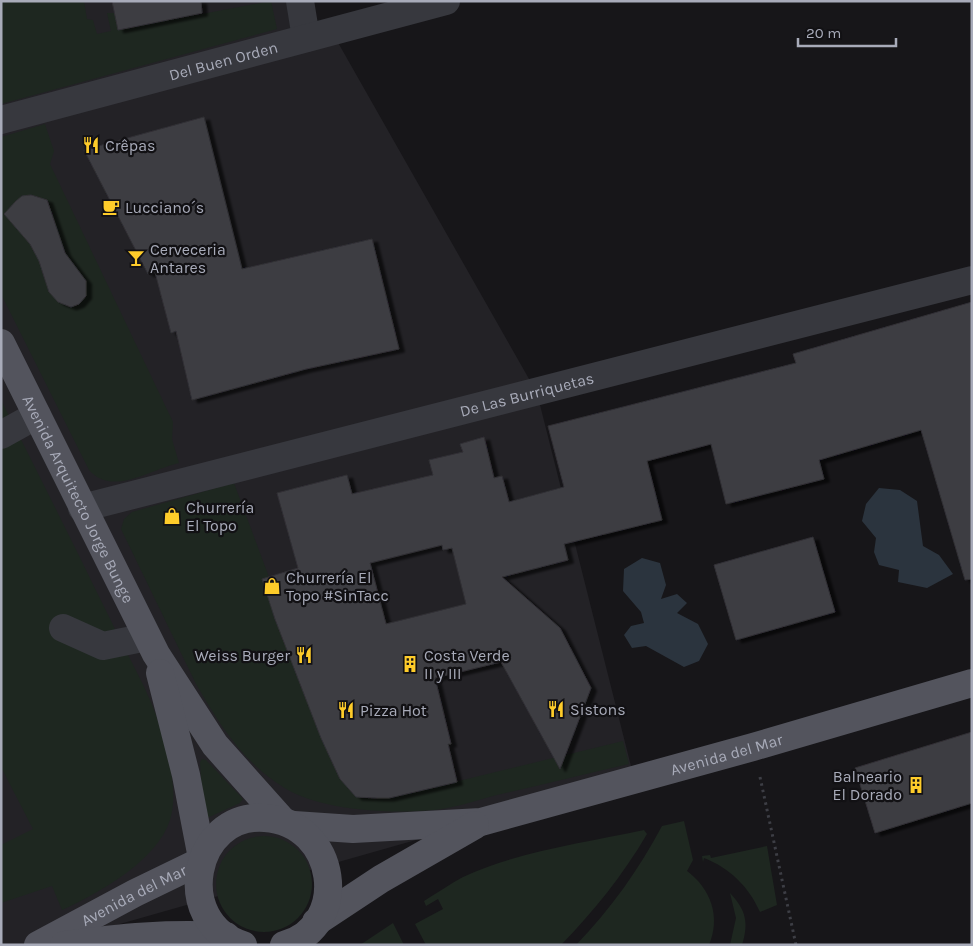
<svg xmlns="http://www.w3.org/2000/svg" width="973" height="946" font-family="Karla,sans-serif">
<style>
.built{fill:#232226}
.green{fill:#1e2720}
.water{fill:#2b343e}
.building{fill:#3e3e43;stroke:#313035;fill-rule:evenodd;filter:url(#shadow)}
.lines{fill:none;stroke-linecap:round;stroke-linejoin:round}
.path{stroke:#3d3e45;stroke-width:3;stroke-dasharray:2.5 4;stroke-linecap:butt}
.minor{stroke:#37383e;stroke-width:28}
.major{stroke:#53545d;stroke-width:28}
.labels{text-anchor:middle;dominant-baseline:central;stroke-width:4.5;stroke-linejoin:round;paint-order:stroke}
.street-label{font-size:16px;fill:#a8abb9;stroke:#121114}
.poi-label{font-size:16px;fill:#a8abb9;stroke:#121114;text-anchor:start}
</style>
<defs>
<filter id="shadow"><feDropShadow dx="5.5" dy="3" stdDeviation="1" flood-color="#0009"/></filter>
</defs>
<rect width="100%" height="100%" fill="#171619"/>
<path class="built" d="M1 1H300L306 38 332 32 537 393 634 778 46 945H1Z"/>
<g class="green">
<path d="M1 1H84L87 19 93 20 97 34 111 31 107 13H115L118 30 271 1 277 29 1 104Z"/>
<path d="M45 124 54 151 50 164 173 422 172 439 179 463C151 469 113 497 89 470L1 294V137Z"/>
<path d="M1 400C39 475 77 551 114 627 129 659 150 693 160 727 168 756 179 790 170 820 157 861 99 893 62 910L52 886 1 903V845L33 829 1 767Z"/>
<path d="M234 483 269 577 263 579 348 788 365 798H389L623 741 629 764C585 774 541 785 497 795 477 800 455 808 434 810 392 814 319 811 283 787 243 762 219 724 196 684L121 529 124 519 132 512Z"/>
<path d="M202 759 206 760 243 799 240 803 207 818 202 796 200 762Z"/>
<path d="M684 821 693 860 687 871C711 889 721 917 709 945H576C611 909 639 869 662 826Z"/>
<path d="M644 830 647 834C623 875 594 911 561 945H426L415 924 443 909 438 899 426 906 424 901C437 893 450 884 463 877 519 851 584 843 644 830Z"/>
<circle cx="264" cy="884" r="48"/>
<path d="M767 846 777 905 760 912C749 887 730 868 704 858L703 862 702 856 710 855 711 858Z"/>
<path d="M730 893C746 910 749 923 742 945H730L736 918Z"/>
<path d="M393 923 404 945H360Z"/>
</g>
<g class="water">
<path d="M879 488 900 490 917 501 923 546 939 555 953 574 927 588 898 582 899 570 879 565 874 552 876 538 862 521 866 504Z"/>
<path d="M642 558 660 563 666 585 661 599 677 594 687 603 677 613 698 624 708 644 699 661 684 667 646 646 632 648 624 635 631 626 644 623 641 612 623 591 624 569Z"/>
</g>
<g class="building">
<path d="M112 1H201L202 13 118 30Z"/>
<path d="M204 117 242 269 372 239 399 349 306 369 192 400 176 331 171 333 155 272 148 274 84 150Z"/>
<path d="M31 195 47 200 65 253 86 281V296L79 304 71 307 58 302 49 292 39 261 30 244 4 214 16 201 22 196Z"/>
<path d="M972 302V579L965 580 921 430 819 460 824 479 726 504 711 444 647 461 662 520 564 544 568 560 502 577 560 628 591 688 560 769 501 662 435 678 451 744H448L457 782 389 798H377L356 797 340 779 321 738 275 619 262 579 298 568 277 493 347 475 352 494 433 475 429 460 463 452 460 444 484 437 494 478 502 476 509 502 564 487 548 426 796 363 793 354ZM442 545 443 550 452 548 466 604 386 624 370 563Z"/>
<path d="M813 537 835 612 736 640 714 565Z"/>
<path d="M972 732V803L875 833 855 768Z"/>
</g>
<g class="lines">
<path class="path" d="M760 777 796 945"/>
<g class="minor">
<path d="M300 1 306 38"/>
<path id="s1" d="M1 120 446 1"/>
<path d="M1 435 37 415"/>
<path id="s2" d="M82 508 972 280"/>
<path d="M63 628 103 646 147 637"/>
</g>
<g class="major">
<path id="s3" d="M1 343 156 654 215 745 282 820"/>
<path d="M160 673 186 775 202 858"/>
<path id="s4" d="M294 825 353 829 481 822 753 747 972 683"/>
<path d="M316 922 381 879 475 825"/>
<path id="s5" d="M38 945 135 893 201 861"/>
<path d="M64 945C122 937 167 933 226 936"/>
<path d="M243 945C171 922 193 812 265 818 338 823 352 926 284 945"/>
</g>
</g>
<defs>
<g id="restaurant-bare" transform="scale(1.35)"><path d="M-5-6h1v4h1v-4h1v4h1v-4h1v5L-1.5 .5V6h-2V.5L-5-1ZM5-6V6H3V1.5H1.5Q1.5-4 5-6Z" fill="#fecc2a" stroke="#121114" stroke-width="2.5" paint-order="stroke"/></g>
<g id="cafe-bare" transform="scale(1.35)"><path d="M-5.5-4.5H6V0H3Q3 3.5 0 3.5H-2.5Q-5.5 3.5-5.5 0ZM3-3.2v2h1.7v-2ZM-6 4.5H4V6H-6Z" fill="#fecc2a" stroke="#121114" stroke-width="2.5" paint-order="stroke"/></g>
<g id="bar-bare" transform="scale(1.35)"><path d="M-6-5H6L.8 .8V4.5H3.5V6h-7V4.5H-.8V.8Z" fill="#fecc2a" stroke="#121114" stroke-width="2.5" paint-order="stroke"/></g>
<g id="shop-bare" transform="scale(1.35)"><path d="M-5-2.5h2.3a2.7 3.5 0 0 1 5.4 0H5L5.5 6h-11ZM-1.5-2.5h3a1.5 2.3 0 0 0-3 0Z" fill="#fecc2a" stroke="#121114" stroke-width="2.5" paint-order="stroke"/></g>
<g id="building-bare" transform="scale(1.35)"><path d="M-4-6H4V6H1V3H-1V6H-4ZM-2.5-4.3h1.7v1.8h-1.7ZM.8-4.3h1.7v1.8H.8ZM-2.5-1h1.7V.8h-1.7ZM.8-1h1.7V.8H.8Z" fill="#fecc2a" stroke="#121114" stroke-width="2.5" paint-order="stroke"/></g>
</defs>
<g fill-rule="evenodd">
<use href="#restaurant-bare" x="91" y="145"/>
<use href="#cafe-bare" x="111" y="207"/>
<use href="#bar-bare" x="136" y="258"/>
<use href="#shop-bare" x="172" y="516"/>
<use href="#shop-bare" x="272" y="586"/>
<use href="#restaurant-bare" x="304" y="655"/>
<use href="#building-bare" x="410" y="664"/>
<use href="#restaurant-bare" x="556" y="709"/>
<use href="#restaurant-bare" x="346" y="710"/>
<use href="#building-bare" x="916" y="785"/>
</g>
<g class="labels">
<g class="street-label">
<text stroke="none"><textPath href="#s1" startOffset="230">Del Buen Orden</textPath></text>
<text stroke="none"><textPath href="#s2" startOffset="459">De Las Burriquetas</textPath></text>
<text stroke="none"><textPath href="#s3" startOffset="174">Avenida Arquitecto Jorge Bunge</textPath></text>
<text stroke="none"><textPath href="#s4" startOffset="442">Avenida del Mar</textPath></text>
<text stroke="none"><textPath href="#s5" startOffset="108">Avenida del Mar</textPath></text>
</g>
<g class="poi-label">
<text x="105" y="145">Crêpas</text>
<text x="125" y="207">Lucciano´s</text>
<text x="150" y="249">Cerveceria<tspan x="150" dy="18">Antares</tspan></text>
<text x="186" y="507">Churrería<tspan x="186" dy="18">El Topo</tspan></text>
<text x="286" y="577">Churrería El<tspan x="286" dy="18">Topo #SinTacc</tspan></text>
<text x="290" y="655" text-anchor="end">Weiss Burger</text>
<text x="424" y="655">Costa Verde<tspan x="424" dy="18">II y III</tspan></text>
<text x="570" y="709">Sistons</text>
<text x="360" y="710">Pizza Hot</text>
<text x="902" y="776" text-anchor="end">Balneario<tspan x="902" dy="18">El Dorado</tspan></text>
</g>
</g>
<rect width="973" height="946" fill="none" stroke="#a8abb9" stroke-width="5"/>
<path d="M798 38v8h98v-8" fill="none" stroke="#a8abb9" stroke-width="2.5"/>
<text x="806" y="38" font-size="15" fill="#a8abb9" stroke="#121114" stroke-width="4" paint-order="stroke">20 m</text>
</svg>
